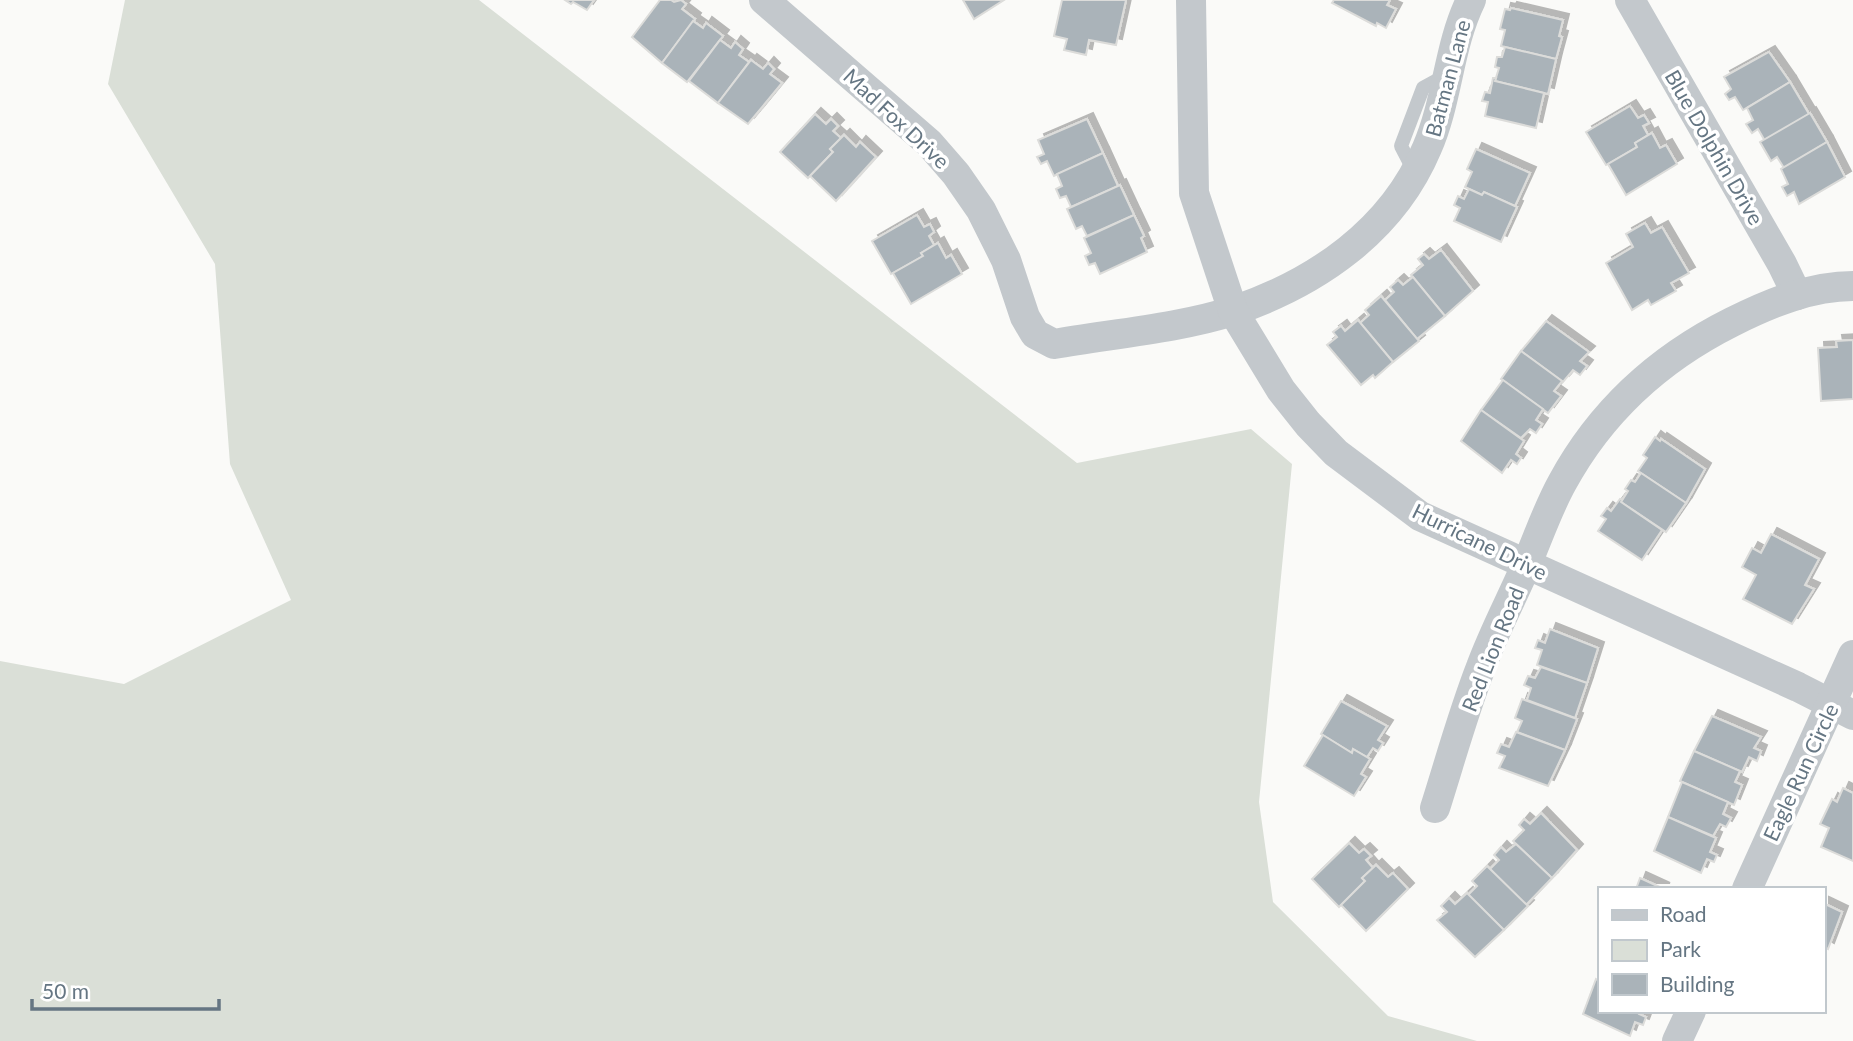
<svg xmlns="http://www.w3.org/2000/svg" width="1853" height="1041" font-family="Lato,sans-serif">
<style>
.green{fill:#dadfd7}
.building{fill:#aab3b9;stroke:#dcdcda;stroke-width:2;filter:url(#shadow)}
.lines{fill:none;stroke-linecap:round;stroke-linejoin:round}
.lane{stroke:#c3c8cc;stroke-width:14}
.street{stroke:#c3c8cc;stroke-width:30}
.labels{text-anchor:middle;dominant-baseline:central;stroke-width:7;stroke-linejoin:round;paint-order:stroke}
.street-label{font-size:21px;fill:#657683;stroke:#fff}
</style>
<defs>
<filter id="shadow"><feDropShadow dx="6" dy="-6" stdDeviation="0" flood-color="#0004"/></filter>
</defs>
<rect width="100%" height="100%" fill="#fafaf8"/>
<path class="green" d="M125 0H479L1077 463 1251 429 1292 464 1259 802 1273 902 1388 1016 1477 1041H0V661L124 684 291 600 230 464 215 264 108 84Z"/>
<g class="building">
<path d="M565 0H594L587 10 573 2 571 4Z"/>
<path d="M660 0H671L674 2 681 0 686 4 682 9 695 19 662 63 632 37Z"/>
<path d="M963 0H1004L974 19Z"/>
<path d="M1062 0H1126L1116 45 1089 40 1086 55 1064 50 1067 39 1054 36Z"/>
<path d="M1334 0H1390L1387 5 1396 9 1386 28 1377 23 1376 26 1332 3Z"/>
<path d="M1511 8 1563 20 1559 36 1562 37 1556 59 1501 46 1505 30 1500 29 1505 9 1510 10Z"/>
<path d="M693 21 703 28 706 23 723 36 687 82 662 63Z"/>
<path d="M720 40 731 48 735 42 743 49 739 55 749 62 718 103 689 81Z"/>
<path d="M1505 47 1556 59 1548 94 1495 81 1499 68 1495 67 1497 57H1502Z"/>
<path d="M1769 52 1790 82 1743 110 1735 97 1729 100 1725 94 1731 89 1724 77Z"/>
<path d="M751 60 763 69 768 63 774 69 770 74 782 83 748 124 718 103Z"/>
<path d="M1493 78H1496L1495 81 1544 93 1536 128 1485 116 1488 102 1482 101 1485 92 1490 93Z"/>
<path d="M1790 82 1809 114 1765 141 1758 129 1752 133 1746 124 1753 120 1747 108Z"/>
<path d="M1630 106 1638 118 1644 115 1649 123 1643 126 1648 135 1635 143 1637 147 1606 165 1586 132Z"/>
<path d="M1810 113 1827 142 1784 168 1777 157 1771 161 1760 142Z"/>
<path d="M815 114 826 124 831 119 838 126 833 131 841 138 830 149 833 152 808 178 780 152Z"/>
<path d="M1087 119 1103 153 1054 176 1047 161 1041 164 1037 157 1044 154 1038 140Z"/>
<path d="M1652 133 1660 148 1666 145 1677 164 1626 195 1608 164 1637 147 1635 143Z"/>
<path d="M844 135 856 147 860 142 876 157 836 201 810 176 833 152 830 149Z"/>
<path d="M1827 142 1845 177 1799 204 1794 192 1787 196 1782 187 1788 184 1781 169Z"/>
<path d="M1476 149 1530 173 1515 206 1484 192 1482 195 1465 187 1472 172 1467 169Z"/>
<path d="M1103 153 1118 186 1071 207 1066 196 1060 198 1056 189 1062 186 1057 174Z"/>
<path d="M1120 185 1134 215 1087 236 1082 226 1076 229 1067 209Z"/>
<path d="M1469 189 1482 195 1484 192 1517 207 1501 242 1454 221 1460 208 1454 205 1458 196 1464 199Z"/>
<path d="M917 215 924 227 930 224 934 232 929 236 934 245 921 253 923 256 891 274 872 241Z"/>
<path d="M1134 215 1144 236 1141 238 1147 252 1100 274 1095 263 1089 265 1085 256 1091 253 1084 238Z"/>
<path d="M1645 223 1651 233 1662 227 1689 273 1671 283 1676 291 1651 305 1648 300 1632 310 1606 263 1633 247 1626 234Z"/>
<path d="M938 243 946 258 951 255 962 274 911 304 893 273 923 256 921 253Z"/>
<path d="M1441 250 1473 291 1445 316 1411 275 1423 265 1418 259 1424 254 1429 259Z"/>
<path d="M1413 277 1445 316 1417 339 1385 300 1394 292 1390 287 1398 280 1403 285Z"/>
<path d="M1381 296 1419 341 1393 362 1360 323 1369 315 1365 310Z"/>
<path d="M1358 320 1393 362 1375 378 1373 375 1361 385 1327 345 1337 337 1333 332 1341 326 1345 331Z"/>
<path d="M1546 321 1589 352 1580 361 1587 366 1580 375 1573 370 1563 382 1521 351Z"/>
<path d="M1853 340V399L1821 401 1818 348 1837 347 1836 341Z"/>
<path d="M1521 351 1562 381 1554 391 1561 396 1548 413 1501 379Z"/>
<path d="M1503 380 1543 409 1536 420 1542 424 1536 433 1530 429 1521 438 1481 410Z"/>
<path d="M1481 410 1524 441 1516 454 1521 458 1517 464 1511 460 1502 473 1461 441Z"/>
<path d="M1655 437 1660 441 1661 439 1705 469 1686 503 1638 471 1647 458 1643 455Z"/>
<path d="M1641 473 1686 503 1666 532 1621 502 1628 491 1625 489 1631 480 1635 482Z"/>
<path d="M1620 499 1622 500 1621 502 1662 530 1642 560 1598 531 1606 519 1601 516 1607 508 1611 511Z"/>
<path d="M1771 534 1819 559 1805 585 1814 589 1792 624 1743 599 1756 575 1742 567 1752 548 1761 553Z"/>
<path d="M1550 629 1598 648 1587 683 1537 665 1542 650 1535 648 1538 640 1545 643Z"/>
<path d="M1541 667 1587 683 1575 718 1527 700 1531 688 1524 685 1528 676 1535 678Z"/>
<path d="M1522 699 1577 719 1565 750 1517 732 1522 721 1515 718Z"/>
<path d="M1341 701 1387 726 1378 740 1383 743 1378 751 1373 748 1367 757 1353 749 1352 753 1321 734Z"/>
<path d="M1712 716 1761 737 1754 748 1761 751 1757 761 1749 757 1742 772 1694 751Z"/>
<path d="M1516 732 1565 750 1548 786 1499 768 1505 756 1497 753 1501 744 1509 747Z"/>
<path d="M1323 735 1352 753 1353 749 1370 759 1361 774 1366 777 1354 796 1304 766Z"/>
<path d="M1694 751 1740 771 1735 782 1742 785 1734 805 1680 781Z"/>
<path d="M1682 782 1728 802 1723 814 1731 818 1726 827 1720 824 1713 836 1668 817Z"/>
<path d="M1843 788 1853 793V861L1821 847 1829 828 1820 824 1832 799 1837 802Z"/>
<path d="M1541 813 1577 850 1552 878 1513 841 1524 830 1519 825 1524 819 1530 824Z"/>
<path d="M1668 817 1716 838 1710 852 1717 855 1714 862 1707 859 1701 873 1654 851Z"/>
<path d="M1349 843 1359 853 1364 849 1371 856 1366 860 1373 868 1362 878 1365 881 1339 907 1312 879Z"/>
<path d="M1516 844 1552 878 1526 905 1490 869 1499 860 1494 855 1501 847 1506 852Z"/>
<path d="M1376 865 1388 877 1393 873 1408 889 1366 931 1341 905 1365 881 1362 878Z"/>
<path d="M1487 866 1528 906 1504 930 1468 895 1477 886 1472 881Z"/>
<path d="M1640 878 1664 889H1636Z"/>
<path d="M1467 893 1504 930 1475 957 1437 920 1447 912 1441 906 1449 898 1455 904Z"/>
<path d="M1823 903 1842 912 1828 949 1823 946Z"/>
<path d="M1596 979 1599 981V1011H1640L1639 1014 1646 1017 1643 1025 1635 1022 1630 1036 1583 1014Z"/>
</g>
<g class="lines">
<path class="lane" d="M1414 171 1401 146 1423 88 1445 76"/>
<g class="street">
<path d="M764 0 929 143 956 174 981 210 1006 260 1025 317 1035 334 1054 344C1111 334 1180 328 1233 311 1316 283 1392 231 1427 148 1448 100 1448 47 1471 0"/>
<path d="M1191 0 1194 193 1233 311 1281 390 1308 424 1336 453 1420 516 1798 687 1853 715"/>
<path d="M1630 0 1782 264 1797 295"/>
<path d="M1435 808C1450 761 1463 713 1481 667 1493 634 1510 602 1524 570 1537 541 1547 510 1562 483 1601 411 1660 358 1732 322 1770 303 1811 286 1853 286"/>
<path d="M1747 889 1853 655"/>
<path d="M1677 1041 1691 1011"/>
</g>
</g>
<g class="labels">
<g class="street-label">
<text transform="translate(1447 78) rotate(-75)">Batman Lane</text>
<text transform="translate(897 118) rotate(43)">Mad Fox Drive</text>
<text transform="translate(1715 147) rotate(60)">Blue Dolphin Drive</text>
<text transform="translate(1480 541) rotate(26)">Hurricane Drive</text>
<text transform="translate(1492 649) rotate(-68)">Red Lion Road</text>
<text transform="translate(1800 772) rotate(-65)">Eagle Run Circle</text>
</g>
</g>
<rect x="1598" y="887" width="228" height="126" fill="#ffffff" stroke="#c1c8cd" stroke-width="2"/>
<rect x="1612" y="910" width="35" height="10" fill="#c3c8cc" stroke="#c1c8cd" stroke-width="2"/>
<text x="1660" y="922" font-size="21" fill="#657683">Road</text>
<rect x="1612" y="940" width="35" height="21" fill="#dadfd7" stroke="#c1c8cd" stroke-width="2"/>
<text x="1660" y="957" font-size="21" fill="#657683">Park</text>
<rect x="1612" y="974" width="35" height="21" fill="#aab3b9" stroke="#c1c8cd" stroke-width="2"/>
<text x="1660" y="992" font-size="21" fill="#657683">Building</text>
<path d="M32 999v10h187v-10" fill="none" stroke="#657683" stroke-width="3.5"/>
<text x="42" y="999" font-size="21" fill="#657683" stroke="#ffffff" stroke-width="5" paint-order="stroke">50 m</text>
</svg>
